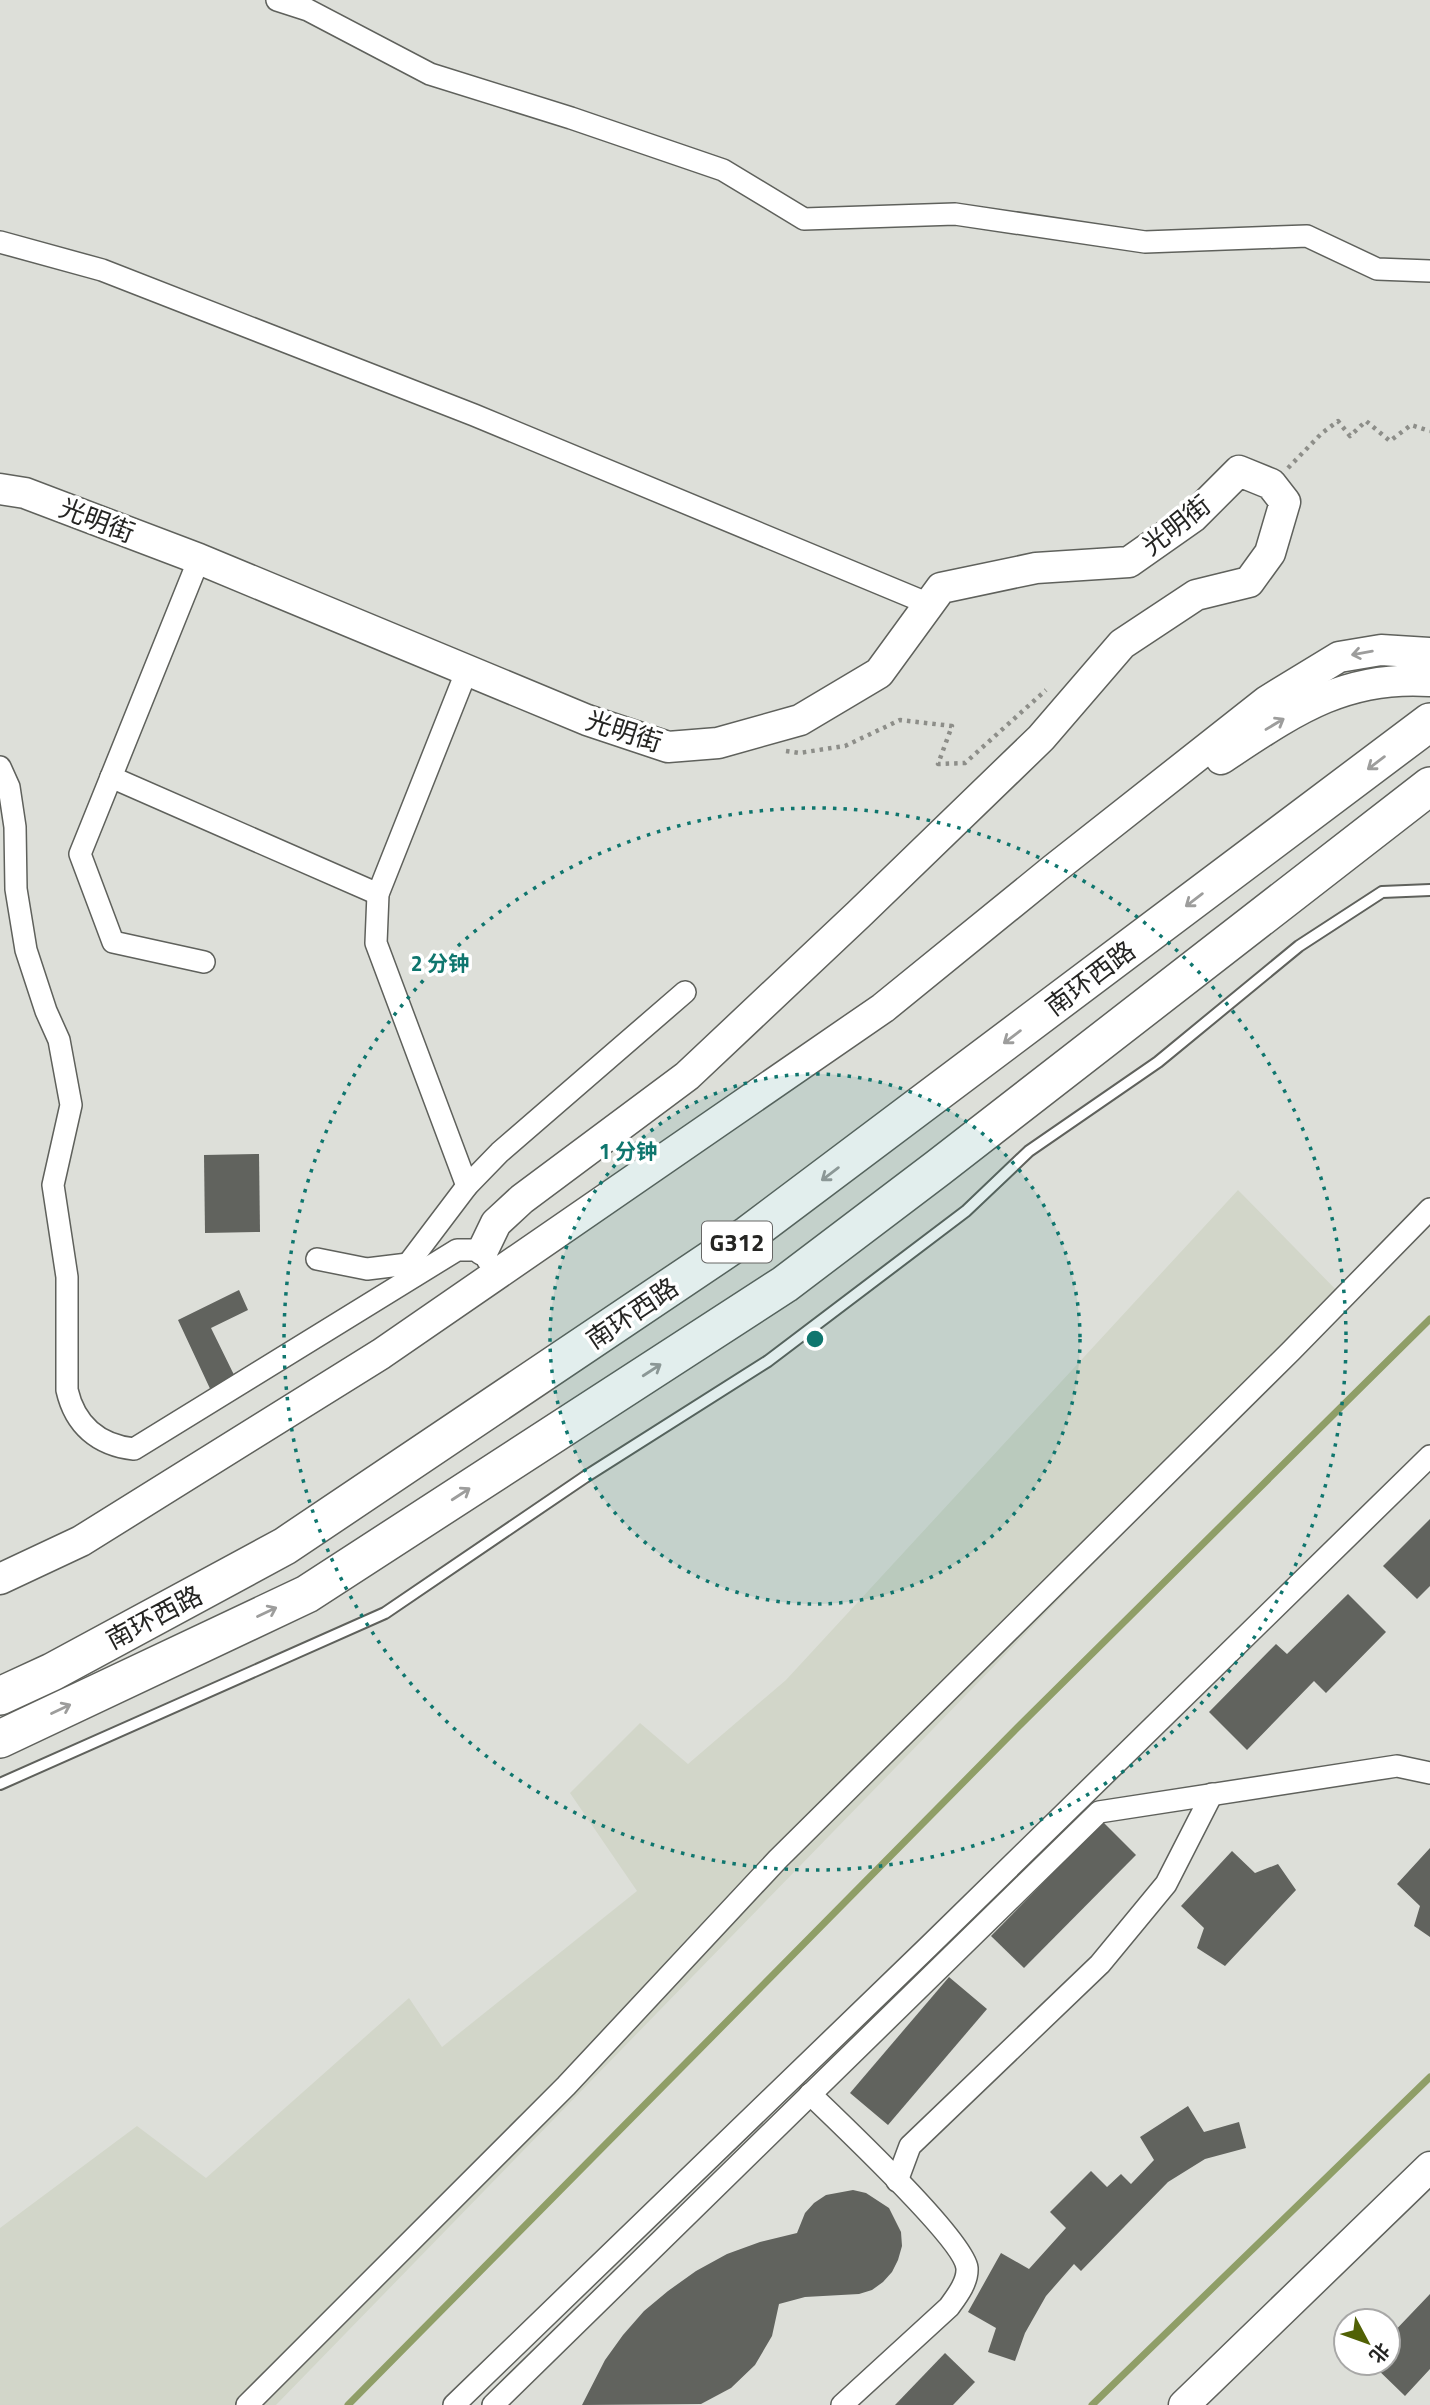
<svg xmlns="http://www.w3.org/2000/svg" width="1430" height="2405" font-family="'Titillium Web','Noto Sans SC',sans-serif">
<style>
.built{fill:#d2d6c9}
.lines{fill:none;stroke-linecap:round;stroke-linejoin:round}
.stream{stroke:#8f9e67;stroke-width:7}
.building{fill:#61635e}
.lane-casing{stroke:#5f615c;stroke-width:14}
.street-casing{stroke:#5f615c;stroke-width:24}
.secondary-casing{stroke:#5f615c;stroke-width:33}
.highway-casing{stroke:#5f615c;stroke-width:40}
.path{stroke:#8d8e89;stroke-width:4.5;stroke-dasharray:3.5 5;stroke-linecap:butt}
.lane{stroke:#fff;stroke-width:10}
.street{stroke:#fff;stroke-width:21}
.secondary{stroke:#fff;stroke-width:30}
.highway{stroke:#fff;stroke-width:37}
.oneway{stroke:#9d9d9c}
.ring{fill:none;stroke:#0f766e;stroke-width:3.5;stroke-dasharray:3.5 7}
.labels{text-anchor:middle;dominant-baseline:central;stroke-width:7;stroke-linejoin:round;paint-order:stroke}
.shield{fill:#fff;stroke:#666665;stroke-width:2}
.shield-label{font-size:24px;font-weight:bold;fill:#252523}
.street-label{font-size:26px;fill:#252523;stroke:#fff}
.centre{fill:#0f766e;stroke:#fff;stroke-width:3.5}
.ring-label{font-size:21px;text-anchor:middle;font-weight:bold;fill:#0f766e;stroke:#fff;stroke-width:7;stroke-linejoin:round;paint-order:stroke}
</style>
<rect width="100%" height="100%" fill="#dddfd9"/>
<path class="built" d="M1238 1190 1348 1302 276 2405H0V2228L137 2126 206 2178 409 1998 442 2047 637 1891 570 1793 640 1723 688 1764 786 1680Z"/>
<g class="lines">
<g class="stream">
<path d="M348 2405 1018 1727 1430 1319"/>
<path d="M1092 2405 1430 2077"/>
</g>
</g>
<g class="building">
<path d="M259 1154 260 1232 205 1233 204 1155Z"/>
<path d="M239 1290 248 1310 211 1328 238 1383 213 1395 178 1320Z"/>
<path d="M1430 1519V1586L1417 1599 1383 1566Z"/>
<path d="M1348 1594 1386 1632 1326 1693 1314 1681 1247 1750 1209 1712 1276 1644 1287 1654Z"/>
<path d="M1103 1822 1136 1855 1024 1968 991 1936Z"/>
<path d="M1430 1848V1937L1414 1926 1420 1906 1397 1884Z"/>
<path d="M1232 1851 1255 1873 1278 1864 1296 1890 1225 1966 1197 1948 1204 1928 1181 1906Z"/>
<path d="M949 1977 987 2009 888 2125 850 2093Z"/>
<path d="M1188 2106 1204 2132 1239 2122 1246 2148 1205 2159 1168 2182 1081 2271 1074 2264 1046 2296 1025 2333 1015 2361 988 2352 996 2328 968 2312 1001 2253 1029 2269 1066 2228 1050 2212 1091 2171 1107 2187 1121 2174 1131 2184 1154 2160 1140 2137Z"/>
<path d="M853 2190 866 2193 889 2208 901 2232 902 2246 898 2260 892 2272 883 2282 872 2290 859 2294 805 2297 779 2304 772 2336 755 2365 731 2388 701 2404 582 2405 605 2360 623 2335 644 2311 668 2291 696 2271 727 2254 760 2242 797 2233 805 2213 814 2203 826 2195Z"/>
<path d="M1430 2294V2369L1405 2396 1371 2363H1388V2338Z"/>
<path d="M945 2353 975 2382 953 2405H895Z"/>
</g>
<g class="lines">
<g class="lane-casing">
<path id="lane" d="M0 1784 385 1613 585 1477 768 1361 966 1211 1029 1151 1158 1062 1299 946 1382 892 1430 890"/>
</g>
<g class="street-casing">
<g id="street">
<path d="M277 0 308 10 430 74 571 118 723 170 804 219 955 214 1145 242 1307 236 1377 269 1430 271"/>
<path d="M0 242 102 270 474 415 929 604"/>
<path d="M199 559 80 854 113 942 204 962"/>
<path d="M467 670 378 894 376 943 467 1186"/>
<path d="M0 767 9 787 15 827 16 889 26 950 46 1011 59 1040 71 1105 53 1185 67 1277V1390C75 1425 98 1445 134 1449L457 1250H483L488 1261"/>
<path d="M111 777 378 894"/>
<path d="M317 1259 367 1269 408 1264"/>
<path d="M414 1276 408 1264 467 1186 500 1152 685 992"/>
<path d="M810 2094C837 2120 964 2240 967 2268 968 2282 957 2296 949 2307L842 2405"/>
<path d="M897 2181 910 2146 1100 1964 1166 1884 1212 1794"/>
<path d="M247 2405 566 2086 778 1859 1291 1351 1430 1209"/>
<path d="M454 2405 928 1947 1430 1456"/>
<path d="M493 2405 1099 1812 1397 1766 1430 1773"/>
</g>
</g>
<g class="secondary-casing">
<g id="secondary">
<path d="M0 489 25 493 199 559 587 720 668 747 718 743 800 720 879 673 941 588 1036 568 1129 562 1193 517 1239 471 1271 484 1285 502 1270 553 1249 582 1196 595 1122 644 1041 738 859 914 687 1076 522 1199 496 1223 483 1250"/>
<path d="M1221 759C1291 713 1342 675 1430 681"/>
<path d="M0 1579 81 1541 381 1354 883 1008 1054 869 1267 701 1339 657 1381 650 1430 653"/>
<path d="M1184 2405 1430 2167"/>
</g>
</g>
<g class="highway-casing">
<g id="highway">
<path d="M0 1696 52 1672 285 1546 749 1234 1430 722"/>
<path d="M0 1739 307 1594 785 1284 938 1168 1430 786"/>
</g>
</g>
<g class="path">
<path d="M1288 468 1322 433 1338 421 1350 436 1366 421 1390 441 1411 425 1430 431"/>
<path d="M786 751 799 753 845 746 900 720 952 726 938 764 965 763 1046 690"/>
</g>
<use href="#lane" class="lane"/>
<use href="#street" class="street"/>
<use href="#secondary" class="secondary"/>
<use href="#highway" class="highway"/>
</g>
<defs><path id="oneway-shaft" d="M-6 0H5M1.5-3L5.5 0L1.5 3" fill="none" stroke-width="1.6" stroke-linecap="round" stroke-linejoin="round" transform="scale(1.75)"/></defs>
<g class="oneway">
<use href="#oneway-shaft" transform="translate(1362 653) rotate(170)"/>
<use href="#oneway-shaft" transform="translate(1275 724) rotate(-31)"/>
<use href="#oneway-shaft" transform="translate(1376 763) rotate(143)"/>
<use href="#oneway-shaft" transform="translate(1194 900) rotate(143)"/>
<use href="#oneway-shaft" transform="translate(1012 1037) rotate(143)"/>
<use href="#oneway-shaft" transform="translate(830 1174) rotate(143)"/>
<use href="#oneway-shaft" transform="translate(652 1370) rotate(-33)"/>
<use href="#oneway-shaft" transform="translate(461 1494) rotate(-33)"/>
<use href="#oneway-shaft" transform="translate(267 1612) rotate(-25)"/>
<use href="#oneway-shaft" transform="translate(61 1709) rotate(-25)"/>
</g>
<circle cx="815" cy="1339" r="265" fill="#0f766e" fill-opacity=".12"/>
<g class="ring">
<circle cx="815" cy="1339" r="265"/>
<circle cx="815" cy="1339" r="531"/>
</g>
<g class="labels">
<rect class="shield" x="702" y="1221.5" width="70" height="41" rx="5"/>
<g class="shield-label">
<text x="737" y="1242">G312</text>
</g>
<g class="street-label">
<text transform="translate(97 520) rotate(21)">光明街</text>
<text transform="translate(1176 525) rotate(-38)">光明街</text>
<text transform="translate(624 731) rotate(18)">光明街</text>
<text transform="translate(1090 978) rotate(-37)">南环西路</text>
<text transform="translate(632 1313) rotate(-34)">南环西路</text>
<text transform="translate(154 1617) rotate(-28)">南环西路</text>
</g>
</g>
<circle cx="815" cy="1339" r="10" class="centre"/>
<g class="ring-label">
<text x="440" y="971">2 分钟</text>
<text x="628" y="1159">1 分钟</text>
</g>
<g transform="translate(1367 2342) rotate(131)"><circle r="33" fill="#ffffff" stroke="#a8a8a7" stroke-width="2"/>
<path d="M0-5L12 26L0 18L-12 26Z" fill="#516105"/>
<text y="-10" font-size="19" font-weight="bold" text-anchor="middle" fill="#252523">北</text>
</g>
</svg>
